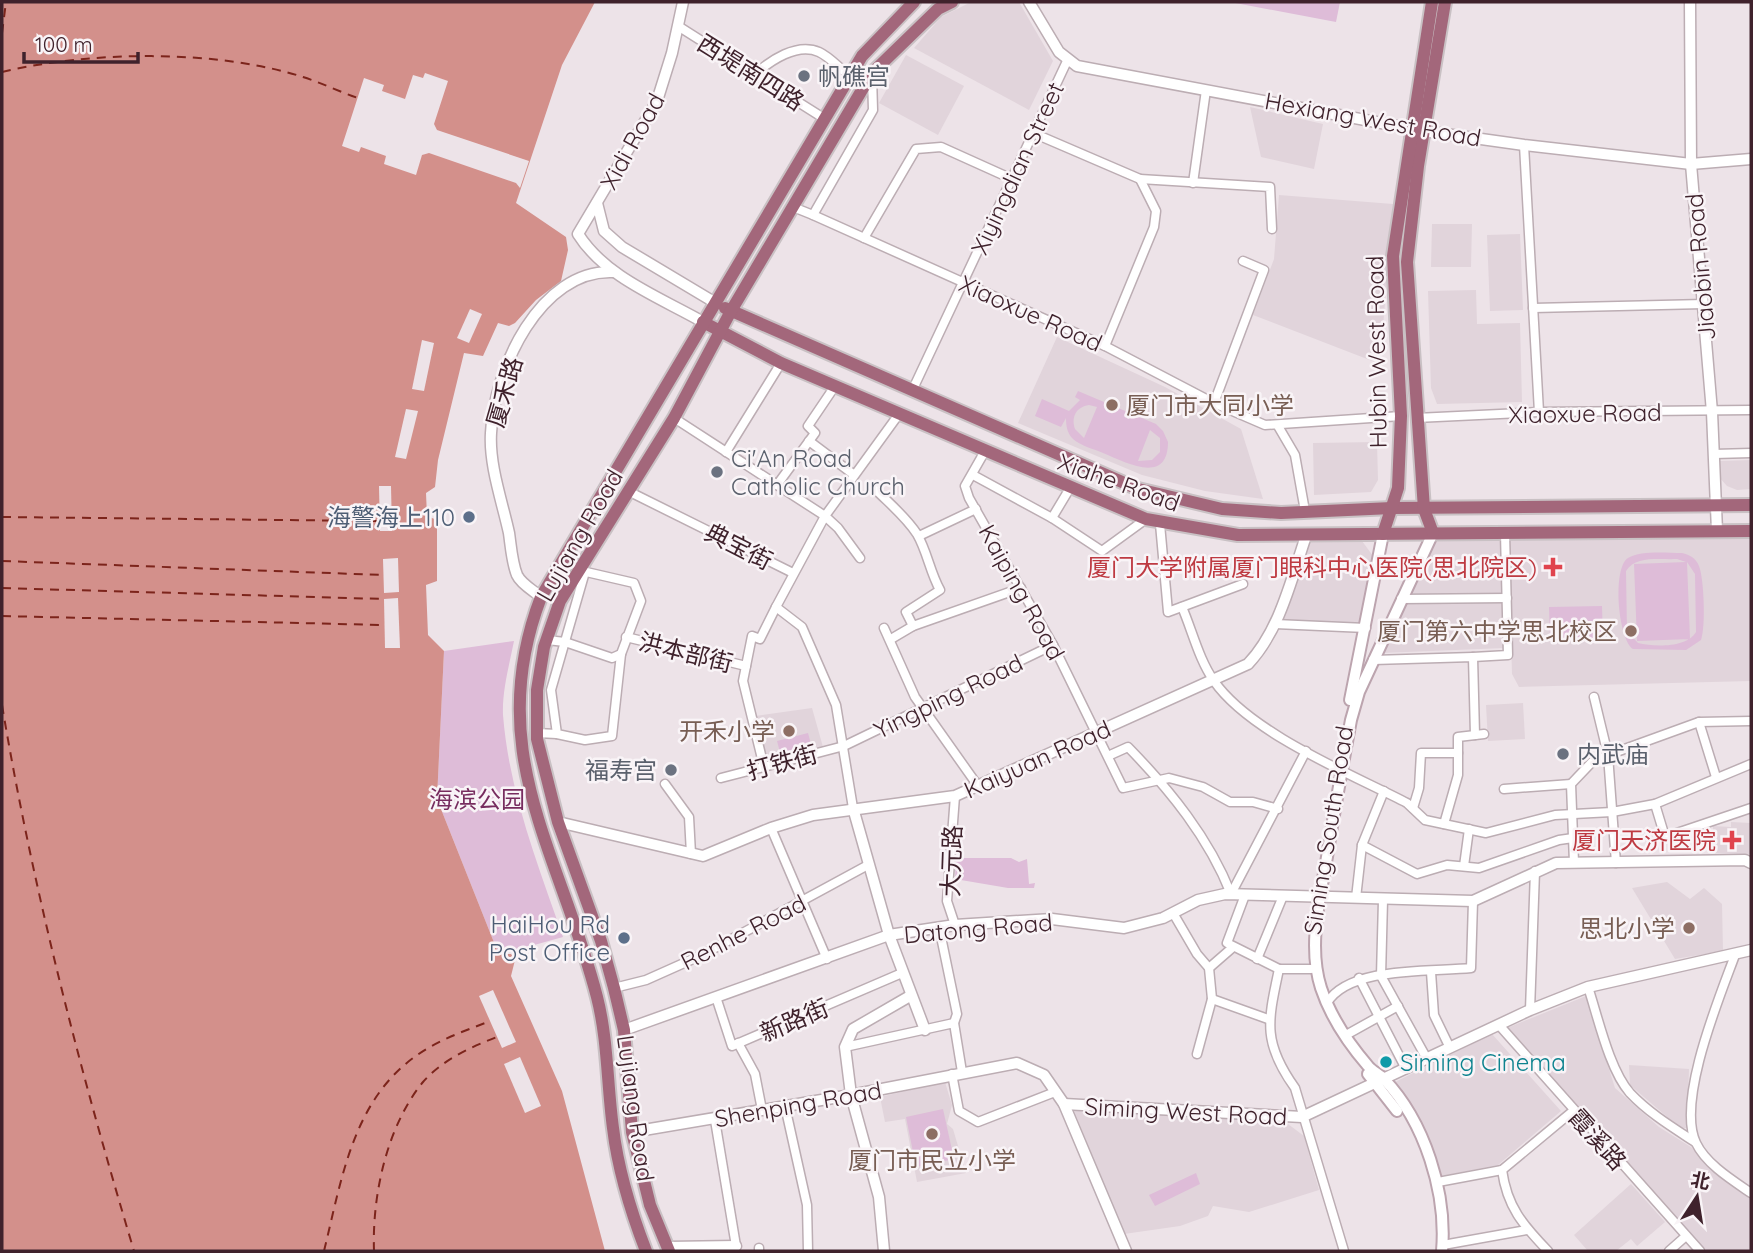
<svg xmlns="http://www.w3.org/2000/svg" width="1753" height="1253" font-family="Quicksand,'Noto Sans SC',sans-serif">
<style>
.built{fill:#e1d4db}
.green{fill:#debcd8;fill-rule:evenodd}
.water{fill:#d3908b}
.pier{fill:#ede3e8}
.lines{fill:none;stroke-linecap:round;stroke-linejoin:round}
.ferry{stroke:#7c241b;stroke-width:2;stroke-dasharray:9 7;stroke-linecap:butt}
.minor-casing{stroke:#bcadb3;stroke-width:11}
.tertiary-casing{stroke:#bcadb3;stroke-width:13}
.secondary-casing{stroke:#bca4ae;stroke-width:14}
.primary-casing{stroke:#c9c1c4;stroke-width:16}
.minor{stroke:#fff;stroke-width:8}
.tertiary{stroke:#fff;stroke-width:10}
.secondary{stroke:#fff;stroke-width:10}
.primary{stroke:#a3677b;stroke-width:12}
.worship-dot{fill:#6b7280;stroke:#f9f4f7;stroke-width:2.5}
.education-dot{fill:#8d6e63;stroke:#f9f4f7;stroke-width:2.5}
.service-dot{fill:#5c6f8a;stroke:#f9f4f7;stroke-width:2.5}
.health-dot{fill:#e0444e;stroke:#f9f4f7;stroke-width:2.5}
.culture-dot{fill:#0f9aa8;stroke:#f9f4f7;stroke-width:2.5}
.labels{text-anchor:middle;dominant-baseline:central;stroke-width:5;stroke-linejoin:round;paint-order:stroke}
.street-label{font-size:24px;fill:#3f222c;stroke:#f9f4f7}
.worship-label{font-size:24px;fill:#5b616d;stroke:#f9f4f7;text-anchor:start}
.education-label{font-size:24px;fill:#785e54;stroke:#f9f4f7;text-anchor:end}
.service-label{font-size:24px;fill:#4e5e75;stroke:#f9f4f7;text-anchor:end}
.health-label{font-size:24px;fill:#be3a42;stroke:#f9f4f7;text-anchor:end}
.park-label{font-size:24px;fill:#772c5f;stroke:#f9f4f7}
.culture-label{font-size:24px;fill:#0d838f;stroke:#f9f4f7;text-anchor:start}
</style>
<rect width="100%" height="100%" fill="#ede3e8"/>
<g class="built">
<path d="M971 2H1019L1053 61 1029 110 914 48 941 17Z"/>
<path d="M906 55 964 86 938 135 879 103Z"/>
<path d="M1250 107 1323 124 1314 169 1261 157Z"/>
<path d="M1279 195 1393 204 1380 364 1253 315 1274 259Z"/>
<path d="M1432 224H1472L1471 267H1431Z"/>
<path d="M1520 234 1523 310 1490 311 1487 235Z"/>
<path d="M1476 290 1477 324 1520 323 1522 402 1437 404 1431 388 1428 291Z"/>
<path d="M1057 337 1165 387 1241 429 1263 499 1205 491 1142 475 1018 423Z"/>
<path d="M1377 442 1378 480 1371 492 1314 495 1313 443Z"/>
<path d="M1751 460V489L1737 490 1727 486 1719 477V461Z"/>
<path d="M1751 529V681L1519 687 1512 674 1508 536Z"/>
<path d="M1500 535 1505 648 1381 653 1436 538Z"/>
<path d="M1307 541H1362L1373 556 1365 630 1279 621Z"/>
<path d="M1523 703 1525 739 1488 741 1486 705Z"/>
<path d="M812 708 823 747 767 762 755 716Z"/>
<path d="M1731 822 1751 823V854L1712 853 1713 826 1731 827Z"/>
<path d="M1667 882 1690 899 1704 888 1722 904 1723 951 1675 959 1632 888Z"/>
<path d="M1586 996 1615 1088 1659 1127 1694 1149 1714 1170 1751 1199V1251H1707L1507 1028Z"/>
<path d="M1492 1034 1561 1111 1498 1165 1441 1176 1425 1129 1393 1083Z"/>
<path d="M1629 1065 1689 1069 1687 1128H1680L1630 1085Z"/>
<path d="M945 1082 952 1105 947 1124 953 1129 966 1173 917 1182 905 1119 885 1122 880 1097Z"/>
<path d="M1073 1108 1284 1121 1304 1136 1319 1190 1249 1212 1213 1206 1208 1216 1180 1226 1124 1234Z"/>
<path d="M1631 1184 1665 1222 1637 1246 1631 1239 1616 1251H1588L1574 1235Z"/>
</g>
<g class="green">
<path d="M1230 2H1340L1336 22Z"/>
<path d="M1078 391 1156 424 1163 431 1168 442C1168 486 1125 462 1103 453 1094 449 1081 446 1073 439 1067 433 1066 426 1066 418L1061 427 1035 416 1042 399 1069 411 1080 400 1075 397ZM1089 405 1097 407 1084 438 1075 429C1071 417 1076 407 1089 405ZM1150 430 1160 438V452L1152 460 1138 461Z"/>
<path d="M1682 553C1690 555 1696 558 1699 566 1704 578 1706 627 1701 640L1686 650 1633 649C1618 639 1612 568 1628 558 1641 550 1667 553 1682 553ZM1677 559 1686 562 1634 564 1637 641 1690 639 1687 562 1695 574 1696 632C1687 648 1654 647 1638 643L1627 631 1626 571C1636 555 1660 560 1677 559Z"/>
<path d="M1602 606 1603 639 1550 640 1549 607Z"/>
<path d="M514 641C509 666 502 691 503 715 509 792 538 865 563 937L502 954 497 950 437 799 444 651Z"/>
<path d="M808 733 812 748 781 756 777 741Z"/>
<path d="M956 858H1011L1019 862 1027 859 1029 884 1035 883 1034 888H1008L955 879Z"/>
<path d="M943 1109 954 1159 916 1167 906 1117Z"/>
<path d="M1196 1173 1200 1184 1155 1206 1149 1195Z"/>
</g>
<path class="water" d="M2 2H595L562 65 516 203 566 237 568 250 561 281 536 300 515 323 509 326 498 323 483 356 464 353 438 460 435 487 426 493 427 516 437 520V581L426 585 428 635 444 651 437 799 497 950 502 954H511L515 960 511 976 562 1091 605 1251H2Z"/>
<g class="pier">
<path d="M425 73 448 81 434 124 437 130 529 161 520 188 516 183 429 153 422 155 416 175 384 164 386 156 361 147 359 152 342 146 364 78 384 85 382 91 405 99 413 75 423 78Z"/>
<path d="M470 309 482 314 469 343 457 338Z"/>
<path d="M422 340 434 343 424 391 412 389Z"/>
<path d="M406 409 418 411 406 459 395 457Z"/>
<path d="M379 486H391L392 531H380Z"/>
<path d="M398 558 399 592 384 593 383 559Z"/>
<path d="M398 598 400 648H385L384 599Z"/>
<path d="M493 990 516 1042 502 1048 479 996Z"/>
<path d="M520 1057 541 1106 525 1113 504 1064Z"/>
</g>
<g class="lines">
<g class="ferry">
<path d="M2 33 6 2"/>
<path d="M2 72C90 51 216 49 303 77 322 83 340 92 358 98"/>
<path d="M2 517 380 521"/>
<path d="M2 561 383 575"/>
<path d="M2 588 384 599"/>
<path d="M2 616 384 625"/>
<path d="M2 705C33 890 80 1071 134 1251"/>
<path d="M324 1251C343 1174 354 1090 430 1047 449 1036 470 1029 490 1021"/>
<path d="M374 1251C372 1195 387 1126 423 1082 442 1060 471 1047 497 1037"/>
</g>
<g class="minor-casing">
<g id="minor">
<path d="M678 26 825 119"/>
<path d="M755 74C770 61 797 42 819 52 830 57 840 69 850 76"/>
<path d="M872 76 873 110 813 215 1105 346 1214 403 1265 425 1401 416"/>
<path d="M1033 133 1140 179 1156 211 1154 227 1105 346"/>
<path d="M1524 145 1539 412"/>
<path d="M1140 179 1270 187 1272 229"/>
<path d="M1193 183 1206 90"/>
<path d="M793 207 813 215"/>
<path d="M864 238 916 149 941 147 1012 179"/>
<path d="M1533 308 1704 304"/>
<path d="M912 391 1068 59"/>
<path d="M1214 403 1264 270 1243 261"/>
<path d="M674 418 825 516 838 528 860 558"/>
<path d="M1416 418 1539 412 1751 410"/>
<path d="M1278 426 1295 455 1305 511"/>
<path d="M809 441 853 474"/>
<path d="M985 451 965 486 969 498 1053 645 1123 788 1169 778 1203 787 1230 802H1253L1278 809"/>
<path d="M726 452 781 363"/>
<path d="M1714 454 1751 453"/>
<path d="M973 475 1052 518 1102 551 1146 519"/>
<path d="M777 485 815 433 808 426 835 386"/>
<path d="M876 490C890 504 906 517 917 534 927 551 930 572 940 590L906 612 913 626"/>
<path d="M628 491 793 573"/>
<path d="M1052 518 1070 488"/>
<path d="M1160 524 1168 612 1243 584"/>
<path d="M919 536 976 509"/>
<path d="M585 572 551 690 557 734 585 740 612 736 621 654"/>
<path d="M1401 599 1507 598"/>
<path d="M1182 607C1192 630 1199 660 1214 681 1250 733 1351 774 1407 803L1425 820 1486 833 1555 815 1612 812 1655 804 1751 764"/>
<path d="M1275 624 1366 628"/>
<path d="M884 628 915 697 978 786"/>
<path d="M626 637 746 666"/>
<path d="M891 639 913 626 1021 588"/>
<path d="M547 640 565 642 612 658 621 654 641 601 634 583 582 571"/>
<path d="M1473 657 1508 655 1505 533"/>
<path d="M1373 660 1473 657 1475 735"/>
<path d="M1699 722 1716 777"/>
<path d="M537 733 557 734"/>
<path d="M1108 756 1128 747C1170 790 1209 838 1231 894"/>
<path d="M764 767 743 681 752 636 760 639 776 607"/>
<path d="M721 778 844 746 1053 645"/>
<path d="M665 784 689 817 691 854"/>
<path d="M1504 789 1571 784"/>
<path d="M955 796 947 901 955 925"/>
<path d="M1655 804 1665 837 1751 808"/>
<path d="M853 808 836 705 802 627 776 607 825 516 899 414"/>
<path d="M1413 808 1419 788 1421 753H1458"/>
<path d="M1444 824 1458 775V737L1484 734"/>
<path d="M771 828 827 959"/>
<path d="M1362 845 1417 874 1447 865 1479 868 1559 840 1573 838"/>
<path d="M1574 863 1571 784 1592 762 1608 755 1594 697"/>
<path d="M1616 863 1608 755 1699 722 1751 721"/>
<path d="M1464 866 1469 829"/>
<path d="M1231 894 1306 751"/>
<path d="M1245 895 1227 943 1279 969H1311"/>
<path d="M1356 898 1362 845 1384 791"/>
<path d="M1383 900 1381 976 1427 1059"/>
<path d="M1173 913 1197 954 1209 968 1212 999 1197 1054"/>
<path d="M939 927 957 1014 954 1023"/>
<path d="M1735 955C1720 996 1676 1101 1696 1143 1706 1164 1732 1180 1751 1193"/>
<path d="M1257 959 1283 896"/>
<path d="M1209 968 1232 948"/>
<path d="M1279 969C1268 1021 1262 1042 1295 1088L1344 1251"/>
<path d="M1431 972 1434 1015 1450 1048"/>
<path d="M1359 978 1406 1069"/>
<path d="M1588 987C1598 1017 1609 1069 1630 1093 1649 1113 1672 1127 1695 1142"/>
<path d="M614 988 646 980 702 955 868 865"/>
<path d="M716 997 732 1046 902 973"/>
<path d="M1212 999 1268 1019"/>
<path d="M1327 1003C1349 966 1431 972 1471 968L1473 901"/>
<path d="M1530 1010 1535 871"/>
<path d="M1499 1025 1700 1251"/>
<path d="M1346 1035 1398 1006"/>
<path d="M738 1043 755 1074 762 1110"/>
<path d="M845 1047 954 1023 962 1072"/>
<path d="M952 1074 959 1111 978 1122 1055 1092"/>
<path d="M785 1106 807 1205 808 1251"/>
<path d="M715 1120 736 1246"/>
<path d="M1502 1170C1507 1207 1523 1225 1548 1251"/>
<path d="M1438 1182 1502 1170 1573 1111"/>
<path d="M1443 1245 1527 1230"/>
<path d="M759 1251V1248"/>
<path d="M1669 1251 1686 1236"/>
</g>
</g>
<g class="tertiary-casing">
<g id="tertiary">
<path d="M683 2 672 53 657 101 578 234C605 277 659 297 703 322"/>
<path d="M1029 2 1059 52 1077 66 1424 131 1524 145 1691 164 1751 159"/>
<path d="M1690 2 1691 164 1712 412 1717 531"/>
<path d="M597 203 604 231 622 247 714 302"/>
<path d="M541 597C534 591 521 584 517 575 512 563 511 547 509 533 502 501 489 465 491 433 494 370 540 269 613 272"/>
<path d="M853 808 889 935 925 1030"/>
<path d="M558 822 703 856 771 828 813 815 955 796 1248 664C1280 630 1291 580 1306 536"/>
<path d="M624 1030 889 935 955 925 1052 919 1124 928 1163 918 1198 900 1225 894 1473 901 1556 863 1745 860 1751 863"/>
<path d="M1064 1104 1302 1117 1530 1010 1588 987 1751 950"/>
<path d="M632 1132 851 1095 1017 1063 1044 1075 1064 1104 1126 1251"/>
<path d="M668 1247 736 1246"/>
<path d="M884 1251 879 1197 851 1095 845 1047 853 1029 910 996"/>
</g>
</g>
<g class="secondary-casing">
<g id="secondary">
<path d="M1433 533 1359 692 1351 720C1343 764 1335 807 1328 851 1321 894 1307 945 1321 988 1330 1015 1349 1044 1368 1066 1372 1071 1379 1074 1384 1079 1425 1122 1447 1193 1442 1251"/>
<path d="M1350 700 1383 534"/>
<path d="M1368 1074 1397 1111"/>
</g>
</g>
<g class="primary-casing">
<g id="primary">
<path d="M725 308 1138 489 1222 509 1281 513 1392 508 1751 505"/>
<path d="M703 322 781 363 1146 519 1238 535 1751 531"/>
<path d="M1433 533 1424 509 1407 262 1418 166 1445 2"/>
<path d="M1383 534 1398 488 1401 416 1393 256 1432 2"/>
<path d="M646 1251C631 1212 618 1170 613 1128 607 1084 608 1040 597 997 560 853 482 751 541 597L862 56 914 2"/>
<path d="M669 1251 650 1205 632 1132 624 1030 614 988 601 941 558 822 537 739V690L544 647 560 601 674 418 731 311 872 73 938 9 952 2"/>
</g>
</g>
<use href="#minor" class="minor"/>
<use href="#tertiary" class="tertiary"/>
<use href="#secondary" class="secondary"/>
<use href="#primary" class="primary"/>
</g>
<g class="worship-dot">
<circle cx="804" cy="76" r="7"/>
<circle cx="717" cy="472" r="7"/>
<circle cx="1563" cy="754" r="7"/>
<circle cx="671" cy="770" r="7"/>
</g>
<g class="education-dot">
<circle cx="1112" cy="405" r="7"/>
<circle cx="1631" cy="631" r="7"/>
<circle cx="789" cy="731" r="7"/>
<circle cx="1689" cy="928" r="7"/>
<circle cx="932" cy="1134" r="7"/>
</g>
<g class="service-dot">
<circle cx="469" cy="517" r="7"/>
<circle cx="624" cy="938" r="7"/>
</g>
<g class="health-dot">
<path d="M1549.5 556.5h7v7h7v7h-7v7h-7v-7h-7v-7h7z"/>
<path d="M1728.5 829.5h7v7h7v7h-7v7h-7v-7h-7v-7h7z"/>
</g>
<circle class="culture-dot" cx="1386" cy="1062" r="7"/>
<g class="labels">
<g class="street-label">
<text transform="translate(751 72) rotate(32)">西堤南四路</text>
<text transform="translate(1373 119) rotate(10)">Hexiang West Road</text>
<text transform="translate(632 141) rotate(-61)">Xidi Road</text>
<text transform="translate(1017 168) rotate(-65)">Xiyingdian Street</text>
<text transform="translate(1700 267) rotate(-95)">Jiaobin Road</text>
<text transform="translate(1031 313) rotate(24)">Xiaoxue Road</text>
<text transform="translate(1376 352) rotate(-91)">Hubin West Road</text>
<text transform="translate(504 392) rotate(-74)">厦禾路</text>
<text transform="translate(1585 413) rotate(-1)">Xiaoxue Road</text>
<text transform="translate(1119 482) rotate(20)">Xiahe Road</text>
<text transform="translate(579 535) rotate(-60)">Lujiang Road</text>
<text transform="translate(739 546) rotate(27)">典宝街</text>
<text transform="translate(1022 592) rotate(61)">Kaiping Road</text>
<text transform="translate(686 652) rotate(14)">洪本部街</text>
<text transform="translate(948 696) rotate(-26)">Yingping Road</text>
<text transform="translate(1037 759) rotate(-24)">Kaiyuan Road</text>
<text transform="translate(782 762) rotate(-15)">打铁街</text>
<text transform="translate(1328 830) rotate(-81)">Siming South Road</text>
<text transform="translate(951 861) rotate(-88)">大元路</text>
<text transform="translate(978 928) rotate(-5)">Datong Road</text>
<text transform="translate(743 932) rotate(-27)">Renhe Road</text>
<text transform="translate(794 1020) rotate(-23)">新路街</text>
<text transform="translate(798 1104) rotate(-10)">Shenping Road</text>
<text transform="translate(636 1108) rotate(82)">Lujiang Road</text>
<text transform="translate(1186 1111) rotate(3)">Siming West Road</text>
<text transform="translate(1598 1139) rotate(48)">霞溪路</text>
</g>
<g class="worship-label">
<text x="818" y="76">帆礁宫</text>
<text x="731" y="458">Ci'An Road<tspan x="731" dy="28">Catholic Church</tspan></text>
<text x="1577" y="754">内武庙</text>
<text x="657" y="770" text-anchor="end">福寿宫</text>
</g>
<g class="education-label">
<text x="1126" y="405" text-anchor="start">厦门市大同小学</text>
<text x="1617" y="631">厦门第六中学思北校区</text>
<text x="775" y="731">开禾小学</text>
<text x="1675" y="928">思北小学</text>
<text x="932" y="1160" text-anchor="middle">厦门市民立小学</text>
</g>
<g class="service-label">
<text x="455" y="517">海警海上110</text>
<text x="610" y="924">HaiHou Rd<tspan x="610" dy="28">Post Office</tspan></text>
</g>
<g class="health-label">
<text x="1537" y="567">厦门大学附属厦门眼科中心医院(思北院区)</text>
<text x="1716" y="840">厦门天济医院</text>
</g>
<g class="park-label">
<text x="477" y="799">海滨公园</text>
</g>
<g class="culture-label">
<text x="1400" y="1062">Siming Cinema</text>
</g>
</g>
<rect width="1753" height="1253" fill="none" stroke="#3f222c" stroke-width="7"/>
<g transform="translate(1697 1197) rotate(12)" stroke="#f9f4f7" stroke-width="5" paint-order="stroke">
<path d="M0-5L12 26L0 18L-12 26Z" fill="#3f222c"/>
<text y="-10" font-size="19" font-weight="bold" text-anchor="middle" fill="#3f222c">北</text>
</g>
<path d="M24 52v10h114v-10" fill="none" stroke="#3f222c" stroke-width="3.5"/>
<text x="35" y="52" font-size="21" fill="#3f222c" stroke="#f9f4f7" stroke-width="5" paint-order="stroke">100 m</text>
</svg>
